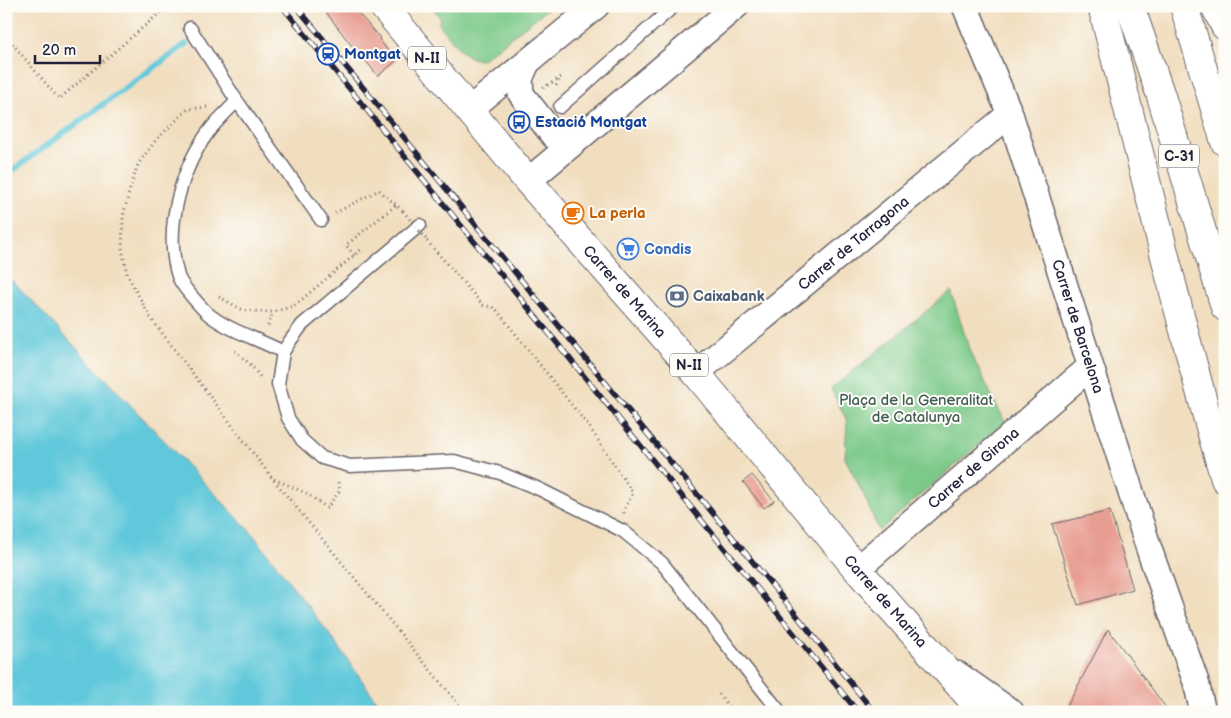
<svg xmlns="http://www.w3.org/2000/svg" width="1231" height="718" font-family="'Balsamiq Sans',sans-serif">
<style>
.green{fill:#7bc989;stroke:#4e7662}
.water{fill:#5fc8da;stroke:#40758a}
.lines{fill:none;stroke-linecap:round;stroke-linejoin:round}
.stream{stroke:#5fc8da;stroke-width:6}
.building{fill:#e89d92}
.lane-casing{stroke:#6a6469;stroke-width:15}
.street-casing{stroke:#6a6469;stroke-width:28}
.primary-casing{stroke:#6a6469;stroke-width:30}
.highway-casing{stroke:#6a6469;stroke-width:30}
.path{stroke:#6a6469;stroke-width:3;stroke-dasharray:1 4;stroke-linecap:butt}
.lane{stroke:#fff;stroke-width:12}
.street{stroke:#fff;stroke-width:25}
.primary{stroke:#fff;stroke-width:28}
.highway{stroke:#fff;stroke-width:28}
.rail-casing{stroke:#22223b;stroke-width:5.5}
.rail{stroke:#fdfcf7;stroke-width:4;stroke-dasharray:11;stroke-linecap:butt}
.path-bridge{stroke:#6a6469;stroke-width:3;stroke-dasharray:1 4;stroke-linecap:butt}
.labels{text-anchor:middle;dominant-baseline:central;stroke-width:4;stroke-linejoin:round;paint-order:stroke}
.shield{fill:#fdfcf7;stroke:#646373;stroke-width:1}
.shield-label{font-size:14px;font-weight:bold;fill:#22223b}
.transit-label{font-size:15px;font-weight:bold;fill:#164399;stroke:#fdfcf7;text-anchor:start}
.food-label{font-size:15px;font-weight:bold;fill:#c56008;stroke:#fdfcf7;text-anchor:start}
.street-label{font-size:15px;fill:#22223b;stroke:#fdfcf7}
.shop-label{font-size:15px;font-weight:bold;fill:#366cbe;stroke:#fdfcf7;text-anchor:start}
.service-label{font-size:15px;font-weight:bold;fill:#4e5e75;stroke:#fdfcf7;text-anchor:start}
.park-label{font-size:15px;fill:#415c56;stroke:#fdfcf7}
</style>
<rect width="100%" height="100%" fill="#fdfcf7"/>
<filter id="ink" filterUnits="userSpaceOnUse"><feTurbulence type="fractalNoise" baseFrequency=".02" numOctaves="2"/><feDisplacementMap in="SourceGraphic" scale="10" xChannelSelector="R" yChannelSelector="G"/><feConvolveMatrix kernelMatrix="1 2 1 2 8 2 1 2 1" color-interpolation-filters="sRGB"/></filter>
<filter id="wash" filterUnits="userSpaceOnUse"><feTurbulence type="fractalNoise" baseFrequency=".0096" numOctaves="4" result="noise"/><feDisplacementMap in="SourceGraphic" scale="20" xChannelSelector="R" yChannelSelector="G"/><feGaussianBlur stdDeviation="1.12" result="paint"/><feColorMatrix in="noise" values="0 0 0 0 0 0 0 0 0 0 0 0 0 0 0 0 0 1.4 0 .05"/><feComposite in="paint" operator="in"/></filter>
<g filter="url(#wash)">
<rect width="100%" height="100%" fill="#f1debf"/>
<g class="green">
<path d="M431 6H551L482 60C463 60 451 38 439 24L440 17Z"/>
<path d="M951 291 970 352 1005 422 879 531 863 493 845 458 847 421 831 389Z"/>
</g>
<path class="water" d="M6 274 251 532 336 643 384 712H6Z"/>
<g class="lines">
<path class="stream" d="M6 175 186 44"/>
</g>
<g id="blocks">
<g class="building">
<path d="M321 6H352L380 38 379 39 396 61 378 76 360 54 359 55Z"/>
<path d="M752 475 774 501 764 508 743 482Z"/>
<path d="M1110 511 1133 589 1078 605 1052 524Z"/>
<path d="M1108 629 1169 712H1064Z"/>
</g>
</g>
</g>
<g filter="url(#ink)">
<use href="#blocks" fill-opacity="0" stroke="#6a6469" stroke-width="1"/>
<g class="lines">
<g class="lane-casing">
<g id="lane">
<path d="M190 28 237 101 321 220"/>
<path d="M237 101C229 109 221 117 213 126 182 164 163 228 178 276 180 284 199 305 206 312 226 330 259 339 283 352"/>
<path d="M560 107 674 6"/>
<path d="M420 225 302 325 290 341 283 352 278 384 288 418 302 440 322 458 350 466 454 461 500 473 539 489 623 531 662 563 780 712"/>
</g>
</g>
<g class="street-casing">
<g id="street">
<path id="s1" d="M965 6 1010 114 1150 552 1196 682 1203 712"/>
<path d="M527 63 520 79 521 94 554 136 580 137"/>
<path d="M470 109 596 6"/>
<path d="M528 181 736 6"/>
<path id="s2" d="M696 373 1010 114"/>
<path id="s3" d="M857 569 1090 367"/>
<path d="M957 674 1011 712"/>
</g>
</g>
<g class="primary-casing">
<g id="primary">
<path id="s4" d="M383 6 528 181 696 373 857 569 983 712"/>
</g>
</g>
<g class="highway-casing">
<g id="highway">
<path d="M1102 6C1143 164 1179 323 1225 479"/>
<path d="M1130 6 1161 96 1225 307"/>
<path d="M1184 6 1225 142"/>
<path d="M1215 6 1225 26"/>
</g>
</g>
<g class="path">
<path d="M175 6 181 14"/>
<path d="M6 36 59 99 168 6"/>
<path d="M543 88 561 77 556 86"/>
<path d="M207 107 188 109 156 140 138 164 129 192 123 217 122 248 127 274 150 317 272 478 465 712"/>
<path d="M335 213 379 190 403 211"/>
<path d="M427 241 483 305 495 308 590 428 633 493 624 510V514"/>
<path d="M354 255 346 245 396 205"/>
<path d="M219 297 241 309 261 312H273L294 306 363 248"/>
<path d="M268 326 273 312"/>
<path d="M235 351 251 365 261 378"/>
<path d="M274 479 306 493 327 508 340 490 337 479"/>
<path d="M719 694 733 712"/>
</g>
<use href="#lane" class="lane"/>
<use href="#street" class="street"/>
<use href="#primary" class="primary"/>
<use href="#highway" class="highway"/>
<g class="rail-casing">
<g id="rail">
<path d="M282 6 858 712"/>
<path d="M296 6 794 612 874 712"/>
</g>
</g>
<use href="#rail" class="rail"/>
<path class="path-bridge" d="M403 211 426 239"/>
</g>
</g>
<defs>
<g id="station-ring" transform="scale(1.125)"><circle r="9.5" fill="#fdfcf7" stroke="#1a4fb4" stroke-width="1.5"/><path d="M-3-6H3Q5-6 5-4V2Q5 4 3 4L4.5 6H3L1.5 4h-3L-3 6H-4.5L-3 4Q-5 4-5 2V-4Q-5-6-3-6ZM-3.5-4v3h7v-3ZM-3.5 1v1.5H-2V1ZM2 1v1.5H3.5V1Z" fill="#1a4fb4"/></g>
<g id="bus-ring" transform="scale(1.125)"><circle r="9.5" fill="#fdfcf7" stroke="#1a4fb4" stroke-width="1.5"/><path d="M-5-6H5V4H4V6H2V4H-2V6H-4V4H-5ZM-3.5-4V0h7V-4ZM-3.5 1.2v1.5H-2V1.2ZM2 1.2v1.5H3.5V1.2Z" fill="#1a4fb4"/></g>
<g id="cafe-ring" transform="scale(1.125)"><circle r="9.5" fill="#fdfcf7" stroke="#e8710a" stroke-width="1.5"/><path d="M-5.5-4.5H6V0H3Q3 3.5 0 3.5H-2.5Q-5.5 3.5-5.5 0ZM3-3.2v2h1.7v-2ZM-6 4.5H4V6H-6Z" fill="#e8710a"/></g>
<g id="supermarket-ring" transform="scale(1.125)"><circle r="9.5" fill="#fdfcf7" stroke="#3f7fe0" stroke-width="1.5"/><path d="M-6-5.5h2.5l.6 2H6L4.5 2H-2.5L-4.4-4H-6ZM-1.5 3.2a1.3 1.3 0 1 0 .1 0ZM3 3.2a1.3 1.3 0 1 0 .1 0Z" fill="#3f7fe0"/></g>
<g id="bank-ring" transform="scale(1.125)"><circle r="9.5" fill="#fdfcf7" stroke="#5c6f8a" stroke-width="1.5"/><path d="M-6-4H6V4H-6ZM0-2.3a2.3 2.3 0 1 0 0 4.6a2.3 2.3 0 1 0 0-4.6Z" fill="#5c6f8a"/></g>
</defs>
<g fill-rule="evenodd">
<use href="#station-ring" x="328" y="54"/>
<use href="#bus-ring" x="519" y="122"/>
<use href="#cafe-ring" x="573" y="213"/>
<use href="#supermarket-ring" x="628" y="249"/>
<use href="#bank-ring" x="677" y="296"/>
</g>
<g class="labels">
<g class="shield">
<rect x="408" y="46.5" width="38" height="23" rx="4"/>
<rect x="1159" y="144.5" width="40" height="23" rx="4"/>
<rect x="670" y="353.5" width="38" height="23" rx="4"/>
</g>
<g class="shield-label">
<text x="427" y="58">N-II</text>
<text x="1179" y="156">C-31</text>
<text x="689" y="365">N-II</text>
</g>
<g class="transit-label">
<text x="344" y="54">Montgat</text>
<text x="535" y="122">Estació Montgat</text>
</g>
<g class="food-label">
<text x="589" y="213">La perla</text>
</g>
<g class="street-label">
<text stroke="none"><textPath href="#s2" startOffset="204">Carrer de Tarragona</textPath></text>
<text stroke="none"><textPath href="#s4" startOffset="374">Carrer de Marina</textPath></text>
<text stroke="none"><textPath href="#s1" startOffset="340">Carrer de Barcelona</textPath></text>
<text stroke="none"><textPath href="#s3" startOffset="154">Carrer de Girona</textPath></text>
<text stroke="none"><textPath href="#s4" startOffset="779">Carrer de Marina</textPath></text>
</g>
<g class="shop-label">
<text x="644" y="249">Condis</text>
</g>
<g class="service-label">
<text x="693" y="296">Caixabank</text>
</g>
<g class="park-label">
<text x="916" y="400">Plaça de la Generalitat<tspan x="916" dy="17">de Catalunya</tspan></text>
</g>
</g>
<rect width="1231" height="718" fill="none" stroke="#fdfcf7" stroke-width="25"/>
<path d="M35 55v8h65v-8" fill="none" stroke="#22223b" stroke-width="2.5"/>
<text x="42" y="55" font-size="15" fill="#22223b" stroke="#fdfcf7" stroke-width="4" paint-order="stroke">20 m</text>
</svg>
